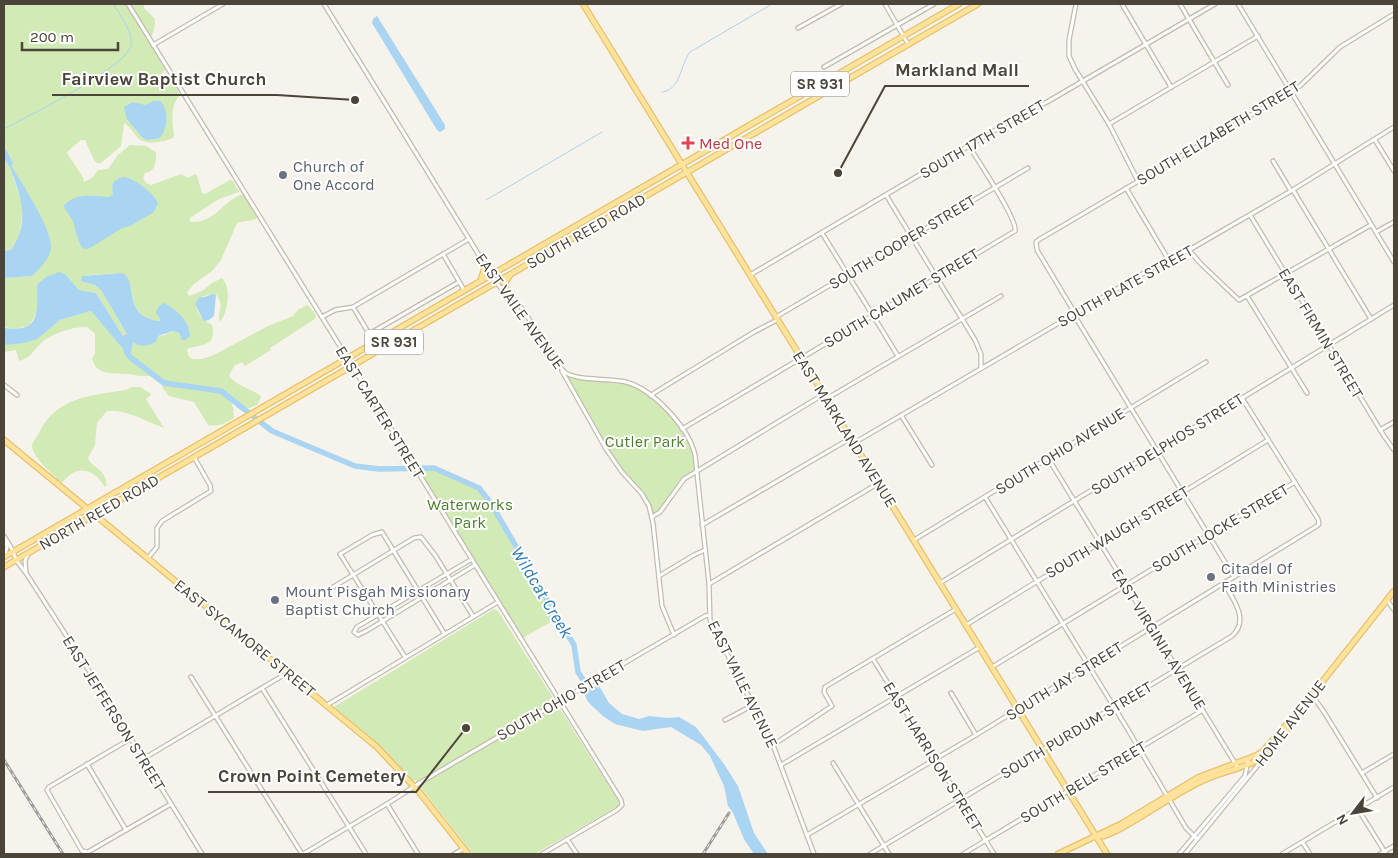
<svg xmlns="http://www.w3.org/2000/svg" width="1398" height="858" font-family="Karla,sans-serif">
<style>
.green{fill:#d2eab5}
.water{fill:#a9d4f2}
.lines{fill:none;stroke-linecap:round;stroke-linejoin:round}
.stream{stroke:#a9d4f2;stroke-width:1}
.river{stroke:#a9d4f2;stroke-width:5.5}
.minor-casing{stroke:#c2bbae;stroke-width:5.5}
.major-casing{stroke:#e6c16a;stroke-width:7}
.minor{stroke:#fff;stroke-width:3}
.major{stroke:#ffe39c;stroke-width:4.5}
.rail-casing{stroke:#9a9a9a;stroke-width:3}
.rail{stroke:#fff;stroke-width:1;stroke-dasharray:4;stroke-linecap:butt}
.health-dot{fill:#e0444e;stroke:#fff;stroke-width:2}
.worship-dot{fill:#6b7280;stroke:#fff;stroke-width:2}
.labels{text-anchor:middle;dominant-baseline:central;stroke-width:4;stroke-linejoin:round;paint-order:stroke}
.shield{fill:#fff;stroke:#817c74;stroke-width:1}
.shield-label{font-size:15px;font-weight:bold;fill:#4b4439}
.street-label{font-size:16px;fill:#4b4439;stroke:#fff}
.health-label{font-size:16px;fill:#be3a42;stroke:#fff;text-anchor:start}
.worship-label{font-size:16px;fill:#5b616d;stroke:#fff;text-anchor:start}
.park-label{font-size:16px;fill:#4a7f2a;stroke:#fff}
.water-label{font-size:18px;font-style:italic;fill:#2e7ab2;stroke:#fff}
.leader{fill:none;stroke:#4b4439;stroke-width:2}
.callout-dot{fill:#4b4439;stroke:#fff;stroke-width:2}
.callout-label{font-size:18px;text-anchor:middle;font-weight:bold;fill:#4b4439;stroke:#fff;stroke-width:4;stroke-linejoin:round;paint-order:stroke}
</style>
<rect width="100%" height="100%" fill="#f6f3ec"/>
<g class="green">
<path d="M4 4H126L163 65 165 70 161 75 162 76 171 78 180 95C170 106 172 120 174 135L173 138C163 142 147 146 138 138 133 133 131 127 124 123L121 146 101 163H97L94 160 85 140H81L67 152 68 155 83 177 84 182 92 178 98 170 108 169 118 155 130 145 146 146 156 152C156 161 156 172 145 173L143 178 146 183 151 185 181 174 188 178 195 174 197 176 202 193 205 194 230 180 233 181 239 192 219 199 190 218V222C217 223 220 202 243 194L257 218C252 222 243 220 237 223L221 260 212 271 194 284 187 292 189 296 202 291 212 283 222 278C232 289 228 311 220 322 216 310 226 309 216 294 211 293 205 297 199 297 191 307 202 320 212 325 217 347 202 344 187 349L188 355 192 359H202L214 355 268 326 293 316 299 309 307 305 309 306 316 315 315 319 270 348 271 350 245 366 242 362 234 366 229 376C238 387 250 388 261 396L258 404 250 408H243L230 398 233 408 234 418C224 424 219 427 208 425L194 402 169 396 162 387 164 382 155 375C139 378 138 374 124 374 110 373 96 375 92 358L95 354V334L87 327C71 327 52 333 40 344 33 352 29 358 19 361L16 350 4 352V345L10 344 46 330 60 320 91 311 130 356 133 341 165 335 173 331 179 333 182 340 188 338 186 323 175 310 159 321C124 316 139 290 122 273L87 275 82 281 96 285 101 290 127 334 123 336 96 293 79 290 65 274 37 285C38 306 42 309 28 326L15 329 4 327V278L32 276 47 233 40 215 8 160 23 207 19 240 11 250 4 251Z"/>
<path d="M128 4H144V8L155 19 154 30 150 39Z"/>
<path d="M560 369 567 374C588 377 615 377 635 386 656 396 682 423 691 444 695 452 695 463 697 471 678 483 669 502 652 517L645 499 613 460Z"/>
<path d="M132 387H140L150 393 151 395 146 399 164 428C144 421 127 409 107 411L97 423 95 445 88 458C93 470 104 466 107 485L105 487C93 468 77 464 62 483 54 476 31 456 32 445 33 441 36 438 38 435 55 397 89 396 126 390Z"/>
<path d="M415 468H434L479 488 490 502 558 618 521 639Z"/>
<path d="M494 609 498 611 619 802 618 806 535 854H473L416 781 412 780 379 745 334 707Z"/>
</g>
<g class="water">
<path d="M377 16 445 125V129L440 132 437 130 372 23 373 19Z"/>
<path d="M154 101H160C169 109 168 128 160 138L147 140 142 137 127 119 124 107 133 102 145 105Z"/>
<path d="M6 157C17 176 52 227 51 247 50 259 40 268 32 276L4 278V251L11 250C33 220 18 188 6 157Z"/>
<path d="M123 177C133 177 155 194 158 203L154 212 130 226 122 228 90 248 84 249C75 240 77 226 70 216 67 211 65 211 64 206 74 192 95 196 109 197L113 195C112 184 111 181 123 177Z"/>
<path d="M59 272 65 274 79 290 96 293 123 336 127 334 101 290 95 285 81 281 82 276 122 273C139 281 121 316 159 321L161 320 156 313C157 308 159 306 164 303 177 310 189 320 190 336L185 340H182L179 333 173 331 158 336 156 342C148 346 141 348 133 342L130 357 91 311 60 320 37 339 24 343 4 345V328C40 333 38 313 37 285L46 277Z"/>
<path d="M212 294H215L216 295 214 316 209 320 204 321 195 304 199 297H205Z"/>
<path d="M598 684 609 703 622 714 639 719 649 716 668 718 679 717 696 727 724 764 738 786 754 833 768 854H754L744 839 733 813 728 806 724 786 710 756 701 745 671 727 643 731 615 724 603 716 588 702 585 696 586 692Z"/>
</g>
<g class="lines">
<g class="stream">
<path d="M662 92C681 90 680 65 690 52L772 4"/>
<path d="M4 129C26 117 128 67 131 45 133 31 120 15 113 4"/>
<path d="M486 200 602 132"/>
</g>
<g class="river">
<path d="M4 152 10 163"/>
<path d="M126 351 130 357 164 383 221 391 272 431 355 466 379 469 434 468 479 488 490 502 574 645 578 672 593 695"/>
</g>
<g class="minor-casing">
<g id="minor">
<path d="M128 4 621 800 622 805 617 810 542 854"/>
<path d="M324 4 482 260C489 268 494 281 501 288 509 295 517 301 523 310 532 322 556 367 566 373 579 381 610 378 626 382 653 389 689 428 695 455L709 584 710 620 773 745 814 854"/>
<path d="M885 4 908 44"/>
<path d="M1076 4 1069 40V56L1075 69 1109 124 1138 181"/>
<path d="M1122 4 1171 87"/>
<path d="M1180 4 1228 85"/>
<path d="M1238 4 1394 262"/>
<path d="M798 28 841 4"/>
<path d="M153 45 223 4"/>
<path d="M824 67 934 4"/>
<path d="M1109 124 1258 36"/>
<path d="M1375 140 1394 171"/>
<path d="M1273 161 1291 191"/>
<path d="M1126 188 1168 259"/>
<path d="M1293 190 1371 319"/>
<path d="M886 195 975 340 981 354V368"/>
<path d="M1250 215 1384 436 1394 450"/>
<path d="M1376 232 1394 222"/>
<path d="M822 233 898 356"/>
<path d="M1189 250 1201 264 1239 300 1371 225"/>
<path d="M443 254 464 290"/>
<path d="M750 275 1021 115 1047 102 1215 4"/>
<path d="M1247 296 1307 393"/>
<path d="M353 307 374 342"/>
<path d="M322 317 335 310 353 307 469 239"/>
<path d="M776 317 1028 168"/>
<path d="M369 334 459 282"/>
<path d="M562 371 606 449 622 472 642 494 649 506 653 523 662 606 674 635"/>
<path d="M4 385 17 395"/>
<path d="M651 396 654 393 754 332 777 320"/>
<path d="M826 399 1001 296"/>
<path d="M901 415 932 465"/>
<path d="M682 429 1015 231C1018 220 977 159 969 146"/>
<path d="M1380 430 1394 422"/>
<path d="M854 443 1168 259 1189 250 1291 191 1394 127"/>
<path d="M1048 458 1238 768"/>
<path d="M985 497 1127 728 1186 828 1197 839"/>
<path d="M652 517 660 512 684 479 824 394"/>
<path d="M702 525 851 438"/>
<path d="M4 536 13 551 16 560 26 573 93 677 202 854"/>
<path d="M914 540 1206 362"/>
<path d="M4 556 7 548 6 541"/>
<path d="M148 558 157 547V528L162 521 211 491 210 485 194 457"/>
<path d="M472 559 357 627 354 632 358 635 368 630 475 565"/>
<path d="M26 572 25 561 28 554"/>
<path d="M659 576 694 555 705 550"/>
<path d="M1234 577 1076 318 1073 310 1037 250 1036 242 1040 239 1300 86 1340 47 1394 14"/>
<path d="M940 583 1394 305"/>
<path d="M709 584 879 483"/>
<path d="M325 592 414 538 421 537 435 555 473 616"/>
<path d="M1387 600 1394 610"/>
<path d="M966 625 1268 440"/>
<path d="M405 657 340 554 372 535 382 532 444 633"/>
<path d="M873 659 994 854"/>
<path d="M992 667 1295 482"/>
<path d="M191 677 302 854"/>
<path d="M262 688 366 854"/>
<path d="M951 693 976 735"/>
<path d="M1312 695 1324 712 1377 798"/>
<path d="M327 705 498 602"/>
<path d="M725 720 753 705"/>
<path d="M130 739 49 787 47 790 82 851 88 852 171 804"/>
<path d="M773 745 832 706 824 692 825 687 956 609"/>
<path d="M143 759 287 673"/>
<path d="M833 763 889 854"/>
<path d="M87 764 126 830"/>
<path d="M781 765 980 647"/>
<path d="M1362 773 1394 754"/>
<path d="M387 804 418 854"/>
<path d="M1358 809 1386 854"/>
<path d="M807 835 976 735 1317 526 1319 524 1318 519 1242 398"/>
<path d="M567 839 577 854"/>
<path d="M1303 843 1310 854"/>
<path d="M303 854 387 804 421 782 705 616 709 615"/>
<path d="M454 854 463 849"/>
<path d="M870 854 1232 636C1250 620 1233 599 1224 583"/>
<path d="M963 854 1203 710"/>
<path d="M1179 854 1245 776 1248 760"/>
<path d="M1185 854 1268 753"/>
<path d="M1282 854 1394 787"/>
<path d="M1380 854 1394 846"/>
</g>
</g>
<g class="major-casing">
<g id="major">
<path d="M583 4 1107 854"/>
<path d="M481 279 484 270 482 260"/>
<path d="M509 294 505 286 506 281 510 275"/>
<path d="M4 440 377 747 420 793 468 854"/>
<path d="M4 557 959 4"/>
<path d="M4 567 978 4"/>
<path d="M1096 836H1104L1116 831C1145 816 1172 795 1202 781 1218 773 1236 770 1252 763 1268 755 1288 731 1296 715L1394 591"/>
<path d="M1058 854 1121 824 1199 777 1255 756 1262 752 1286 725"/>
</g>
</g>
<use href="#minor" class="minor"/>
<use href="#major" class="major"/>
<g class="rail-casing">
<g id="rail">
<path d="M4 760 63 854"/>
<path d="M703 854 729 813"/>
</g>
</g>
<use href="#rail" class="rail"/>
</g>
<path class="health-dot" d="M685.5 135.5h5v5h5v5h-5v5h-5v-5h-5v-5h5z"/>
<g class="worship-dot">
<circle cx="283" cy="175" r="5"/>
<circle cx="1211" cy="577" r="5"/>
<circle cx="275" cy="600" r="5"/>
</g>
<g class="labels">
<g class="shield">
<rect x="791" y="71.5" width="58" height="25" rx="4"/>
<rect x="365" y="329.5" width="58" height="25" rx="4"/>
</g>
<g class="shield-label">
<text x="820" y="84">SR 931</text>
<text x="394" y="342">SR 931</text>
</g>
<g class="street-label">
<text transform="translate(1218 133) rotate(-31)">SOUTH ELIZABETH STREET</text>
<text transform="translate(982 139) rotate(-30)">SOUTH 17TH STREET</text>
<text transform="translate(586 231) rotate(-30)">SOUTH REED ROAD</text>
<text transform="translate(902 242) rotate(-31)">SOUTH COOPER STREET</text>
<text transform="translate(1125 286) rotate(-29)">SOUTH PLATE STREET</text>
<text transform="translate(901 298) rotate(-31)">SOUTH CALUMET STREET</text>
<text transform="translate(520 311) rotate(54)">EAST VAILE AVENUE</text>
<text transform="translate(1321 333) rotate(59)">EAST FIRMIN STREET</text>
<text transform="translate(380 412) rotate(58)">EAST CARTER STREET</text>
<text transform="translate(845 429) rotate(58)">EAST MARKLAND AVENUE</text>
<text transform="translate(1167 444) rotate(-32)">SOUTH DELPHOS STREET</text>
<text transform="translate(1060 451) rotate(-32)">SOUTH OHIO AVENUE</text>
<text transform="translate(99 512) rotate(-30)">NORTH REED ROAD</text>
<text transform="translate(1220 528) rotate(-31)">SOUTH LOCKE STREET</text>
<text transform="translate(1117 532) rotate(-31)">SOUTH WAUGH STREET</text>
<text transform="translate(245 638) rotate(39)">EAST SYCAMORE STREET</text>
<text transform="translate(1159 639) rotate(58)">EAST VIRGINIA AVENUE</text>
<text transform="translate(1064 681) rotate(-32)">SOUTH JAY STREET</text>
<text transform="translate(743 684) rotate(64)">EAST VAILE AVENUE</text>
<text transform="translate(561 700) rotate(-30)">SOUTH OHIO STREET</text>
<text transform="translate(114 713) rotate(58)">EAST JEFFERSON STREET</text>
<text transform="translate(1290 723) rotate(-52)">HOME AVENUE</text>
<text transform="translate(1076 730) rotate(-31)">SOUTH PURDUM STREET</text>
<text transform="translate(933 756) rotate(58)">EAST HARRISON STREET</text>
<text transform="translate(1083 782) rotate(-31)">SOUTH BELL STREET</text>
</g>
<g class="health-label">
<text x="699" y="143">Med One</text>
</g>
<g class="worship-label">
<text x="293" y="166">Church of<tspan x="293" dy="18">One Accord</tspan></text>
<text x="1221" y="568">Citadel Of<tspan x="1221" dy="18">Faith Ministries</tspan></text>
<text x="285" y="591">Mount Pisgah Missionary<tspan x="285" dy="18">Baptist Church</tspan></text>
</g>
<g class="park-label">
<text x="645" y="441">Cutler Park</text>
<text x="470" y="504">Waterworks<tspan x="470" dy="18">Park</tspan></text>
</g>
<g class="water-label">
<text transform="translate(542 592) rotate(59)">Wildcat Creek</text>
</g>
</g>
<path class="leader" d="M838 173L885 86H1029M355 100L277 95H52M466 728L416 792H208"/>
<g class="callout-dot">
<circle cx="838" cy="173" r="5"/>
<circle cx="355" cy="100" r="5"/>
<circle cx="466" cy="728" r="5"/>
</g>
<g class="callout-label">
<text x="957" y="76">Markland Mall</text>
<text x="164" y="85">Fairview Baptist Church</text>
<text x="312" y="782">Crown Point Cemetery</text>
</g>
<rect width="1398" height="858" fill="none" stroke="#4b4439" stroke-width="10"/>
<g transform="translate(1353 813) rotate(239)" stroke="#ffffff" stroke-width="4" paint-order="stroke">
<path d="M0-4L9 19L0 12L-9 19Z" fill="#4b4439"/>
<text y="-8" font-size="14" font-weight="bold" text-anchor="middle" fill="#4b4439">N</text>
</g>
<path d="M22 42v8h96v-8" fill="none" stroke="#4b4439" stroke-width="2.5"/>
<text x="30" y="42" font-size="15" fill="#4b4439" stroke="#ffffff" stroke-width="4" paint-order="stroke">200 m</text>
</svg>
